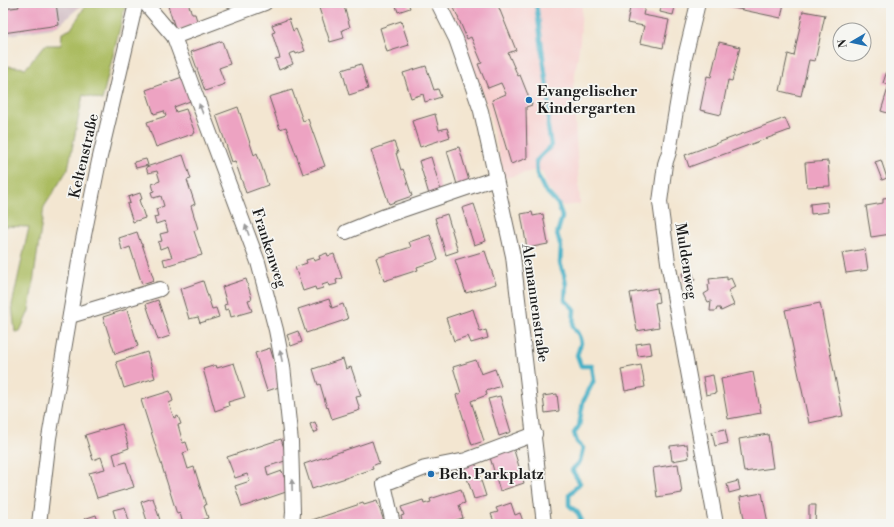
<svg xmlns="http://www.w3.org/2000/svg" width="894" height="527" font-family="'Libre Bodoni',serif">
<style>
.built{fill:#f7d0cf}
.industrial{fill:#d2bec5}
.green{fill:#abbc60;stroke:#646c3e}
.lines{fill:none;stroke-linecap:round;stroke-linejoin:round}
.stream{stroke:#47b0c6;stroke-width:4.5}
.building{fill:#eda3c2}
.street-casing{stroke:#67635b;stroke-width:16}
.street{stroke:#fff;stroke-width:14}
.oneway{fill:#999}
.poi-dot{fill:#1f6fb2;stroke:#f6f6f2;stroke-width:1.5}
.labels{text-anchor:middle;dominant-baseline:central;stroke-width:3.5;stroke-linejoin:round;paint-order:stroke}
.poi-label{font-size:15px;font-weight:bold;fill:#1c1c1c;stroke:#f6f6f2;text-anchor:start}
.street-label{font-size:15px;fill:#1c1c1c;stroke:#f6f6f2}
</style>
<rect width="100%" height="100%" fill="#f6f6f2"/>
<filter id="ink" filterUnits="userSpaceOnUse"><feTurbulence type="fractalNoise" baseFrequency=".025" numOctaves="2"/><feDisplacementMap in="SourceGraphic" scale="8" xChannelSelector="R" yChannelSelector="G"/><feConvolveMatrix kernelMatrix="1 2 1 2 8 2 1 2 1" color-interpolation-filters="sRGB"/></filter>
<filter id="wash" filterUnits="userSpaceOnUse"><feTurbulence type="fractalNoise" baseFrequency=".012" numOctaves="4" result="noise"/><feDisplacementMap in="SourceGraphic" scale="16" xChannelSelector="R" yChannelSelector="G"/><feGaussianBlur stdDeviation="0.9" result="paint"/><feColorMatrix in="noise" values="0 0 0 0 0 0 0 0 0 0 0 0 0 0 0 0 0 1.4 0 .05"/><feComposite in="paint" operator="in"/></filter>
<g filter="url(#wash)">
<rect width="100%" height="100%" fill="#f3e6d1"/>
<path class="built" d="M445 3H582L580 41 573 88 580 204 563 206 548 188 542 171H532L505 178 489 112 463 38Z"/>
<path class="industrial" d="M3 3H84L59 25 52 28 3 36Z"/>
<path class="green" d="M87 3H126L102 100 83 95 68 169 44 207 29 311 20 331 15 332 12 305 29 227 3 226V63L6 66 26 68 45 45H61L62 33 71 29Z"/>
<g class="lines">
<path class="stream" d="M536 3 549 103 548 127 551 146 536 161 537 174 544 189 558 204 562 217 557 234 561 247 560 263 564 275 566 285 565 300 574 309 573 327 579 335 581 343 577 355 581 366H592L594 380 583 402 579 426 574 433 577 442 583 448 580 461 572 470 580 483 569 495V505L578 513 581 519 578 524"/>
</g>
<g id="blocks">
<g class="building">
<path d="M18 3H56L59 25 3 33V9L19 7Z"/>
<path d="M175 3H188L192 14H195L198 24 176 31 168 6Z"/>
<path d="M335 3H343L350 27 342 30 344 38 330 42 319 8Z"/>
<path d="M395 3H408L410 8 398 12Z"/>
<path d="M452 3H497L516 50 508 53 518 76 520 75 532 105 526 107 527 158 511 164 492 100 506 94 501 83 488 88 478 64 482 63 471 37 467 39Z"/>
<path d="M631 3 645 6 643 15 669 20 663 48 640 43 644 26 627 23Z"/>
<path d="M662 3H676L673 15 660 12Z"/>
<path d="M725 3H784L781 18 724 6Z"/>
<path d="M803 11 825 15 815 61 809 60 801 96 780 91 788 54 794 56Z"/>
<path d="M289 19 293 31 296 29 305 51 296 54 295 52 289 54 293 64 279 70 275 59 280 58 272 33 275 32 272 25Z"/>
<path d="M401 21 409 45 387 52 380 28Z"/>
<path d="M222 41 230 64 219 68 225 84 205 91 191 52Z"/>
<path d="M719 42 740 47 732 81 728 80 721 115 700 110 707 76 711 77Z"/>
<path d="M361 64 368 89 349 95 342 70Z"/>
<path d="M426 66 434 90 438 89 441 97 425 102 423 94 411 98 403 73Z"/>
<path d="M887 71 891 72V114L881 111 889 85 883 83Z"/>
<path d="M185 76 193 100 174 107 176 112 186 109 195 133 156 147 147 122 166 116 164 111 154 114 146 90Z"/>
<path d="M292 90 303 121 308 119 325 166 303 174 286 127 280 129 269 97Z"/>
<path d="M238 107 254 155 257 153 268 185 246 193 235 161 232 162 216 115Z"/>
<path d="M435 114 439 130 447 128 450 137 420 147 412 121Z"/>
<path d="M785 118 790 130 689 167 685 155Z"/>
<path d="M394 142 398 153H396L401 170 403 169 412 196 389 204 371 150Z"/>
<path d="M459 147 470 184 458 188 447 151Z"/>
<path d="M183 155 191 179 187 180 195 204 191 206 198 229 194 231 202 255 165 266 163 259 172 257 170 252 168 246 160 249 158 242 162 241 160 234 168 232 165 221 156 224 154 217 158 216 156 209 164 206 161 196 153 198 151 192 154 191 152 184 160 181 157 171 148 173 146 167Z"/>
<path d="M431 157 442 194 430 198 419 161Z"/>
<path d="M146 159 148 165 136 168 134 162Z"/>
<path d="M881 160 887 178 882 180 875 162Z"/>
<path d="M828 161 830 186 807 187 805 163Z"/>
<path d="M140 193 142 199 139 200 145 218 133 222 127 204 130 203 128 197Z"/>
<path d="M891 197V234L871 237 866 206 883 203V198Z"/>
<path d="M827 202 828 212 811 214 810 204Z"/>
<path d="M474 204 486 241 474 245 462 208Z"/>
<path d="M532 212 533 216 543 214 548 244 527 248 521 214Z"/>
<path d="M447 214 458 251 446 255 435 218Z"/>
<path d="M137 232 141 244H142L154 280 142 284 130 247 122 250 119 238Z"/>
<path d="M430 235 438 260 417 267 418 270 384 281 376 258 411 247 409 242Z"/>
<path d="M865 249 868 270 846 273 842 253Z"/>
<path d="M485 251 496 284 466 293 455 260Z"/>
<path d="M327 253 328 256 334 254 342 278 336 280 337 284 329 286 328 283 322 285 323 288 316 290 315 287 303 291 295 267 307 263 306 260 313 258 314 261 320 259 319 256Z"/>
<path d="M692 271 695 280 684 283 682 273Z"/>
<path d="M727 277V280L731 278 735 287 728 291 734 305 721 311 720 308H717L716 311H710L711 301 708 302 704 294 709 291 708 285 710 284 709 279Z"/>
<path d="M246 279 252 299 248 300 252 311 231 317 229 309 225 310 224 305 227 304 222 287Z"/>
<path d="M203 281 212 309 216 308 219 317 200 323 198 317 189 319 180 289Z"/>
<path d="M657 288 659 302 655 303 659 327 637 331 630 293Z"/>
<path d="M329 299 332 308 343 304 348 319 306 333 298 309Z"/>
<path d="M158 300 170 336 158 340 146 304Z"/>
<path d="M820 303 843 416 809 423 785 310Z"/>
<path d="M127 309 138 346 115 354 103 317Z"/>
<path d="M473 309 480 332 486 330 488 338 471 343 468 336 454 341 446 318Z"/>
<path d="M298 331 302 342 291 346 287 335Z"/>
<path d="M650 342 652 354 638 356 636 344Z"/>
<path d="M270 348 282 386 267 391 255 353Z"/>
<path d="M147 352 155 378 124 388 116 362Z"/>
<path d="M343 359 346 369 351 367 361 396 356 397 360 410 332 419 328 407 327 408 320 384 318 385 313 369Z"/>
<path d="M476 360 481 374 495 369 501 386 486 391 487 395 471 401 484 441 472 445 456 395 461 393 453 367Z"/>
<path d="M234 363 245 397 228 402 229 406 215 411 203 369 216 365 217 368Z"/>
<path d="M641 365 645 387 625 391 621 369Z"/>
<path d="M753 372 761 413 728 419 721 379Z"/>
<path d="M713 375 716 393 706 395 703 377Z"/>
<path d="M170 391 173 401 169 403 174 418 178 416 181 424 178 425 183 443 186 442 189 451 183 453 188 469 194 467 206 505 204 506 208 518 196 522V523L193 524H183L180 513 177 514 141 400Z"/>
<path d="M557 394 559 411 545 413 543 396Z"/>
<path d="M500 396 511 432 499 436 488 399Z"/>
<path d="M315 422 318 431 313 433 310 424Z"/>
<path d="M122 424 129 448 113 454 116 465 126 462 134 487 97 498 89 473 105 469 101 457 93 460 85 435Z"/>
<path d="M725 429 728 443 715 446 712 432Z"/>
<path d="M768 434 773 468 744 472 739 439Z"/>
<path d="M281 439 288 460 266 467 268 476 282 471 289 491 242 507 235 486 250 481 247 474 235 478 227 457Z"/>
<path d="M372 441 379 463 372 466 373 469 312 489 304 464Z"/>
<path d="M687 444 689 458 672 461 670 446Z"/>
<path d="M513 447 524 483 500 491 489 454Z"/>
<path d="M474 459 486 496 474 499 462 463Z"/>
<path d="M678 464 682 493 657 497 653 468Z"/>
<path d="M738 481 740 490 729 493 727 484Z"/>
<path d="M461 489 465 503 459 505 463 518 443 524H403L401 516 404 515 401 507 423 500 424 504 431 502 430 499Z"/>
<path d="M762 493 768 523 745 524 740 497Z"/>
<path d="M153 498 159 517 161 524H148L141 502Z"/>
<path d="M377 501 385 524H300L363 503 364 505Z"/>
<path d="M511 503 515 515 520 513 524 524H495L491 514 498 512 496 508Z"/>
<path d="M809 505H816L815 523H809Z"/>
<path d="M125 507 130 524H117L113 510Z"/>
<path d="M96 515 99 524H85L84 519Z"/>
</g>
</g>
</g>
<g filter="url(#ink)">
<use href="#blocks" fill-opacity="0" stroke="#67635b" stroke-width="1"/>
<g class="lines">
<g class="street-casing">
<g id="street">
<path d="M145 3 174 37 258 262 276 330 283 366 291 442 293 512 292 524"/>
<path d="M438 3 456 39 481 111 513 256 544 524"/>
<path d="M698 3 685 57 669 152 665 164 660 202 668 262 716 524"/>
<path d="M174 37 265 3"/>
<path d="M346 232 385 216 496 178"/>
<path d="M70 316 160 289"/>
<path d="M39 524 49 438 81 250 99 161 136 3"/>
<path d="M393 524 384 484 425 468 466 460 535 434"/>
</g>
</g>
<use href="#street" class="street"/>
</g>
<defs><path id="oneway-solid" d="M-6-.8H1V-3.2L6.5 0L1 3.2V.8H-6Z"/></defs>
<g class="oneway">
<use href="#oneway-solid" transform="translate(201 109) rotate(-111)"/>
<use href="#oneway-solid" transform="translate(247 230) rotate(-110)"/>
<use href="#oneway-solid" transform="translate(281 356) rotate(-102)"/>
<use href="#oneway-solid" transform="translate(292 485) rotate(-92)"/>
</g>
</g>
<g class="poi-dot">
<circle cx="529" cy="100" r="4"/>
<circle cx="431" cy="474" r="4"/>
</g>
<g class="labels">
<g class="poi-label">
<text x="537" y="91">Evangelischer<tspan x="537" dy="17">Kindergarten</tspan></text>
<text x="439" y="474">Beh. Parkplatz</text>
</g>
<g class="street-label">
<text transform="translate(84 156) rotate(-77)">Keltenstraße</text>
<text transform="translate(269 248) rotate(72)">Frankenweg</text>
<text transform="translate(686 261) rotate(81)">Muldenweg</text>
<text transform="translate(535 303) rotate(82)">Alemannenstraße</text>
</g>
</g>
<rect width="894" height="527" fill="none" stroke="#f6f6f2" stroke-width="16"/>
<g transform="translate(852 42) rotate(261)"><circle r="19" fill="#f6f6f2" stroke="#9f9f9c"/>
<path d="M0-3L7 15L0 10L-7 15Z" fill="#1f6fb2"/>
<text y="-6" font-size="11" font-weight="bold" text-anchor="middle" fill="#1c1c1c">N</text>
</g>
</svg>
